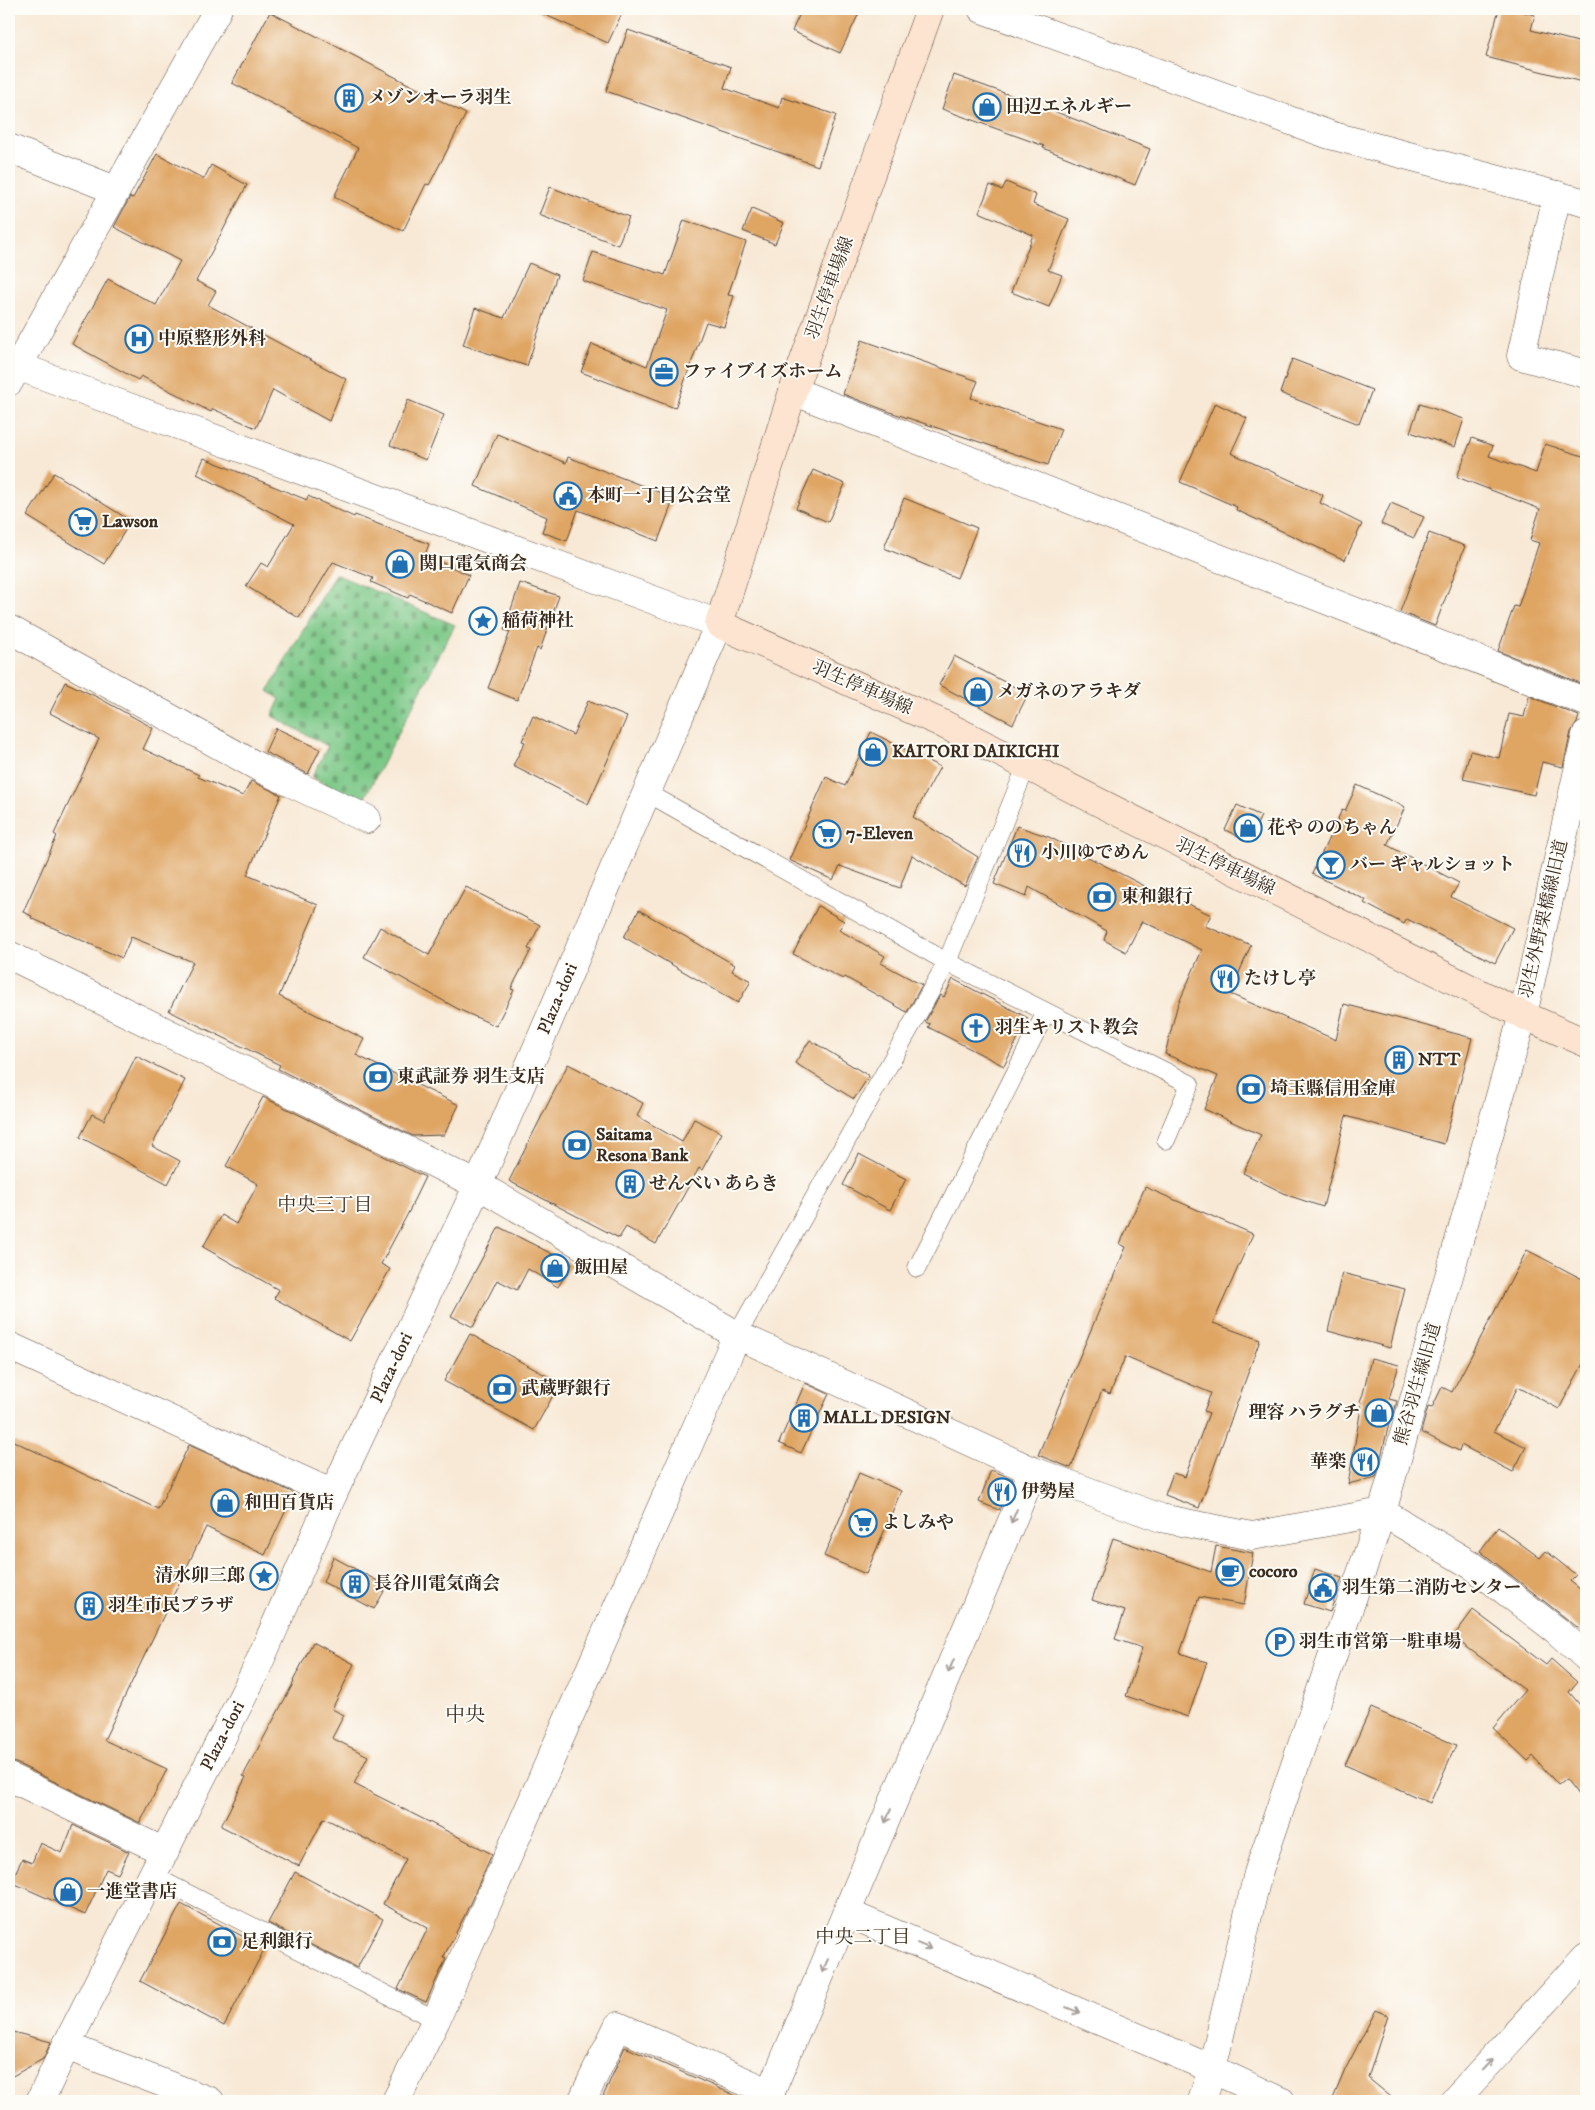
<svg xmlns="http://www.w3.org/2000/svg" width="1595" height="2110" font-family="'IM FELL DW Pica','Noto Serif JP',serif">
<style>
.cemetery{fill:url(#cemetery-stones);stroke:#5c7952}
.building{fill:#dfa564}
.lines{fill:none;stroke-linecap:round;stroke-linejoin:round}
.service-casing{stroke:#57473a;stroke-width:19}
.minor-casing{stroke:#57473a;stroke-width:29}
.tertiary-casing{stroke:#57473a;stroke-width:29}
.secondary-casing{stroke:#57473a;stroke-width:29}
.service{stroke:#fff;stroke-width:18}
.minor{stroke:#fff;stroke-width:28}
.tertiary{stroke:#fff;stroke-width:28}
.secondary{stroke:#fde4d1;stroke-width:28}
.oneway{stroke:#a79f9a}
.labels{text-anchor:middle;dominant-baseline:central;stroke-width:4;stroke-linejoin:round;paint-order:stroke}
.poi-label{font-size:18px;font-weight:bold;fill:#3b2a1e;stroke:#fdfcf7;text-anchor:start}
.street-label{font-size:18px;fill:#3b2a1e;stroke:#fdfcf7}
.neighbourhood-label{font-size:19px;fill:#3b2a1e;stroke:#fdfcf7}
.quarter-label{font-size:20px;fill:#3b2a1e;stroke:#fdfcf7}
</style>
<defs>
<pattern id="cemetery-stones" width="16" height="16" patternUnits="userSpaceOnUse" patternTransform="scale(1.25)"><rect width="16" height="16" fill="#7cc887"/><path d="M2 7V4a2 2 0 0 1 4 0v3zM10 15v-3a2 2 0 0 1 4 0v3z" fill="#67a36e"/></pattern>
</defs>
<rect width="100%" height="100%" fill="#fdfcf7"/>
<filter id="ink" filterUnits="userSpaceOnUse"><feTurbulence type="fractalNoise" baseFrequency=".02" numOctaves="2"/><feDisplacementMap in="SourceGraphic" scale="10" xChannelSelector="R" yChannelSelector="G"/><feConvolveMatrix kernelMatrix="1 2 1 2 8 2 1 2 1" color-interpolation-filters="sRGB"/></filter>
<filter id="wash" filterUnits="userSpaceOnUse"><feTurbulence type="fractalNoise" baseFrequency=".0096" numOctaves="4" result="noise"/><feDisplacementMap in="SourceGraphic" scale="20" xChannelSelector="R" yChannelSelector="G"/><feGaussianBlur stdDeviation="1.12" result="paint"/><feColorMatrix in="noise" values="0 0 0 0 0 0 0 0 0 0 0 0 0 0 0 0 0 1.4 0 .05"/><feComposite in="paint" operator="in"/></filter>
<g filter="url(#wash)">
<rect width="100%" height="100%" fill="#f8e9d6"/>
<path class="cemetery" d="M335 574 455 625 362 803 312 777 328 746 272 716 280 699 268 691Z"/>
<g id="blocks">
<g class="building">
<path d="M532 9H624L608 43Z"/>
<path d="M802 9H861L840 53 792 31Z"/>
<path d="M1499 9H1512L1535 15 1531 30 1586 44V83L1486 57Z"/>
<path d="M270 12 466 114 429 185 426 184 403 231 334 197 358 148 232 83Z"/>
<path d="M628 30 731 67 724 88 779 108 782 97 836 115 818 166 606 91Z"/>
<path d="M954 75 1046 108 1150 149 1135 185 1043 148 1044 146 942 109Z"/>
<path d="M157 154 204 179 211 165 247 185 196 281 216 291 208 305 346 379 329 421 273 390 256 428 213 409 211 412 141 376 138 380 72 344 108 279 156 305 180 261 114 227 130 197 133 198Z"/>
<path d="M1006 182 1036 195 1033 204 1069 219 1048 270 1062 275 1049 307 1011 292 1033 235 979 212 990 185 1002 190Z"/>
<path d="M550 187 629 217 618 245 539 215Z"/>
<path d="M752 209 784 223 775 244 743 231Z"/>
<path d="M684 220 746 242 728 295 734 296 724 327 706 322 675 408 581 372 592 344 647 366 667 310 583 281 593 252 665 275Z"/>
<path d="M529 263 557 275 527 366 463 345 475 308 504 318Z"/>
<path d="M862 340 978 381 971 398 1061 429 1048 465 890 412 843 394Z"/>
<path d="M1292 359 1372 390 1359 424 1280 393Z"/>
<path d="M408 400 444 415 426 460 390 445Z"/>
<path d="M1215 403 1247 418 1231 453 1323 495 1320 503 1362 524 1345 560 1236 510 1237 507 1180 482Z"/>
<path d="M1420 404 1464 419 1455 447 1410 432Z"/>
<path d="M497 434 566 463 568 457 674 498 658 541 578 510 567 541 542 532 547 517 475 486Z"/>
<path d="M1472 438 1493 446 1489 456 1536 473 1545 444 1586 457 1585 685 1498 651 1514 606 1518 607 1539 543 1530 540 1540 509 1457 477Z"/>
<path d="M204 458 307 500 308 496 354 517 355 515 429 544 425 555 469 575 452 613 410 594 408 598 371 582 373 578 333 562 299 618 246 586 261 563 268 567 294 524 197 474Z"/>
<path d="M813 470 845 484 828 522 796 508Z"/>
<path d="M54 473 131 521 104 564 27 516Z"/>
<path d="M904 498 977 528 957 578 884 548Z"/>
<path d="M1391 503 1424 517 1414 538 1381 524Z"/>
<path d="M1429 533 1465 546 1435 626 1400 612Z"/>
<path d="M520 583 559 596 540 650 537 648 517 700 488 688 510 632 504 630Z"/>
<path d="M954 656 1028 694 1013 724 939 685Z"/>
<path d="M65 682 97 697 153 728 143 749 199 775 198 777 243 796 251 781 281 795 247 875 318 905 279 996 364 1039 356 1055 459 1105 444 1135 413 1136 278 1069 280 1065 169 1011 193 962 131 937 122 958 31 918 32 916 23 912 57 836 54 834 99 739 50 713Z"/>
<path d="M1529 696 1579 716 1577 723 1571 732 1563 767 1542 762 1534 795 1463 779 1470 751 1499 758 1509 714 1524 717Z"/>
<path d="M588 701 627 717 588 804 513 766 525 742 522 741 533 716 573 735Z"/>
<path d="M276 728 320 749 308 774 265 752Z"/>
<path d="M871 732 940 767 913 817 978 857 965 886 912 855 900 888 840 866 833 880 789 860 826 777 845 786Z"/>
<path d="M1357 785 1405 807 1387 845 1459 883 1451 897 1513 928 1495 963 1407 919 1404 924 1364 903 1366 900 1312 874 1342 810 1345 811Z"/>
<path d="M1237 805 1261 816 1249 841 1225 830Z"/>
<path d="M1017 826 1049 837 1168 898 1170 895 1211 915 1205 926 1251 945 1230 994 1336 1040 1344 1004 1472 1038 1444 1144 1346 1116 1323 1207 1290 1196 1243 1173 1261 1135 1204 1109 1218 1076 1165 1054 1177 1007 1202 950 1142 921 1126 952 1104 940 1107 931 1029 887 1026 897 994 884Z"/>
<path d="M466 887 540 925 528 949 531 950 511 989 514 990 496 1026 460 1010 364 957 380 927 429 955Z"/>
<path d="M818 906 844 921 839 930 885 956 881 963 922 985 907 1012 845 977 843 979 793 954Z"/>
<path d="M639 910 735 965 732 971 751 981 738 1003 624 937Z"/>
<path d="M953 979 1028 1018 1004 1066 928 1027 930 1024 925 1022 940 995 944 997Z"/>
<path d="M810 1040 869 1076 854 1099 795 1063Z"/>
<path d="M136 1056 185 1080 152 1146 180 1161 168 1184 80 1137 92 1114 104 1120Z"/>
<path d="M568 1064 643 1103 637 1116 682 1142 694 1119 722 1133 702 1170 699 1168 656 1244 626 1227 619 1238 509 1181Z"/>
<path d="M263 1097 425 1177 412 1204H413L381 1264 390 1269 350 1341 274 1298 279 1290 203 1247 221 1215 236 1224 258 1184 226 1166Z"/>
<path d="M859 1154 906 1179 890 1210 843 1185Z"/>
<path d="M1145 1187 1253 1234 1213 1323 1260 1340 1199 1508 1165 1495 1173 1473 1185 1477 1209 1413 1204 1411 1211 1393 1125 1357 1110 1394 1102 1391 1071 1468 1038 1455 1126 1247 1120 1244Z"/>
<path d="M499 1227 572 1264 558 1287 528 1269 517 1290 497 1280 473 1327 451 1316Z"/>
<path d="M1527 1250 1586 1281V1358L1559 1409 1518 1387 1494 1431 1526 1447 1513 1472 1461 1445 1459 1451 1421 1432 1428 1407 1432 1408 1442 1387 1452 1392Z"/>
<path d="M1342 1273 1405 1289 1390 1348 1328 1331Z"/>
<path d="M470 1334 560 1383 534 1430 444 1381Z"/>
<path d="M1371 1358 1399 1365 1389 1399 1397 1401 1393 1417 1391 1416 1376 1477 1348 1484 1362 1402 1360 1401 1363 1394Z"/>
<path d="M805 1383 829 1394 801 1453 779 1443Z"/>
<path d="M9 1439 158 1509 189 1445 294 1493 265 1555 206 1527 104 1740 167 1769 140 1823 16 1763 9 1762Z"/>
<path d="M991 1470 1013 1479 999 1510 979 1502Z"/>
<path d="M859 1473 901 1491 866 1574 824 1556Z"/>
<path d="M1498 1527 1540 1558 1546 1551 1576 1575 1570 1581 1586 1594V1634L1480 1551Z"/>
<path d="M1113 1538 1211 1572 1216 1546 1253 1553 1244 1605 1199 1597 1180 1653 1207 1662 1188 1717 1126 1696 1142 1648 1115 1639 1125 1611 1092 1600Z"/>
<path d="M333 1557 387 1586 374 1609 323 1582Z"/>
<path d="M1315 1569 1342 1578 1330 1612 1304 1604Z"/>
<path d="M1473 1610 1546 1665 1551 1659 1577 1682 1569 1692 1586 1712V1805L1566 1779 1558 1785 1533 1756 1528 1761 1493 1728 1525 1690 1453 1637Z"/>
<path d="M313 1642 354 1664 332 1709 344 1715 332 1738 368 1756 354 1784 492 1854 464 1917 443 1958 446 1959 426 2002 398 1989 428 1928 383 1904 406 1859 324 1818 299 1866 221 1826 246 1777 243 1776 294 1682 293 1681Z"/>
<path d="M1371 1708 1456 1745 1430 1803 1345 1765Z"/>
<path d="M73 1825 129 1852 118 1874 106 1869 85 1915 11 1882 22 1859 32 1863 40 1843 62 1853Z"/>
<path d="M295 1872 383 1919 357 1968 268 1923Z"/>
<path d="M181 1904 265 1948 224 2026 140 1981Z"/>
<path d="M1376 2010 1388 2015 1368 2078 1396 2101H1332L1345 2070Z"/>
<path d="M9 2031 51 2042 43 2059 9 2078Z"/>
<path d="M625 2047 748 2101H601Z"/>
</g>
</g>
</g>
<g filter="url(#ink)">
<use href="#blocks" fill-opacity="0" stroke="#57473a" stroke-width="1"/>
<g class="lines">
<g class="service-casing">
<g id="service">
<path d="M646 792 947 962 1190 1084 1166 1140"/>
<path d="M917 1268 1046 1012"/>
<path d="M737 1335 947 962 1026 767"/>
<path d="M153 1876 436 2020"/>
</g>
</g>
<g class="minor-casing">
<g id="minor">
<path d="M982 9 1330 135 1586 203"/>
<path d="M9 148 115 190"/>
<path d="M1557 195 1521 356 1586 374"/>
<path d="M9 382 218 9"/>
<path d="M793 391 1586 702"/>
<path d="M9 629 264 770 367 819"/>
<path d="M9 955 478 1185 737 1335 1033 1471 1161 1518 1252 1536 1382 1512 1258 1873 1212 2069 1202 2101"/>
<path d="M9 1346 333 1494"/>
<path d="M9 1777 165 1852"/>
<path d="M847 1913 1212 2069 1281 2101"/>
<path d="M66 2046 210 2101"/>
<path d="M396 2101 436 2020 737 1335"/>
<path d="M582 2101 618 2026 771 2093"/>
<path d="M767 2101 1033 1471"/>
<path d="M1454 2101 1586 1957"/>
</g>
</g>
<g class="tertiary-casing">
<g id="tertiary">
<path d="M9 363 719 624 478 1185 333 1494 254 1674 66 2046 40 2101"/>
<path d="M1586 735 1523 1015 1382 1512 1473 1566 1556 1630 1586 1657"/>
</g>
</g>
<g class="secondary-casing">
<path id="secondary" d="M930 9 793 391 719 624 939 722 1523 1015 1586 1043"/>
</g>
<use href="#service" class="service"/>
<use href="#minor" class="minor"/>
<use href="#tertiary" class="tertiary"/>
<use href="#secondary" class="secondary"/>
</g>
<defs><path id="oneway-shaft" d="M-6 0H5M1.5-3L5.5 0L1.5 3" fill="none" stroke-width="1.6" stroke-linecap="round" stroke-linejoin="round" transform="scale(1.25)"/></defs>
<g class="oneway">
<use href="#oneway-shaft" transform="translate(1014 1516) rotate(113)"/>
<use href="#oneway-shaft" transform="translate(951 1666) rotate(113)"/>
<use href="#oneway-shaft" transform="translate(888 1816) rotate(113)"/>
<use href="#oneway-shaft" transform="translate(924 1946) rotate(23)"/>
<use href="#oneway-shaft" transform="translate(825 1966) rotate(113)"/>
<use href="#oneway-shaft" transform="translate(1073 2010) rotate(23)"/>
<use href="#oneway-shaft" transform="translate(1487 2065) rotate(-47)"/>
</g>
</g>
<defs>
<g id="building-ring" transform="scale(1.4375)"><circle r="9.5" fill="#fdfcf7" stroke="#1f6fb2" stroke-width="1.5"/><path d="M-4-6H4V6H1V3H-1V6H-4ZM-2.5-4.3h1.7v1.8h-1.7ZM.8-4.3h1.7v1.8H.8ZM-2.5-1h1.7V.8h-1.7ZM.8-1h1.7V.8H.8Z" fill="#1f6fb2"/></g>
<g id="shop-ring" transform="scale(1.4375)"><circle r="9.5" fill="#fdfcf7" stroke="#1f6fb2" stroke-width="1.5"/><path d="M-5-2.5h2.3a2.7 3.5 0 0 1 5.4 0H5L5.5 6h-11ZM-1.5-2.5h3a1.5 2.3 0 0 0-3 0Z" fill="#1f6fb2"/></g>
<g id="hospital-ring" transform="scale(1.4375)"><circle r="9.5" fill="#fdfcf7" stroke="#1f6fb2" stroke-width="1.5"/><path d="M-5-5h3v3.5h4V-5h3V5h-3V1.5h-4V5h-3Z" fill="#1f6fb2"/></g>
<g id="office-ring" transform="scale(1.4375)"><circle r="9.5" fill="#fdfcf7" stroke="#1f6fb2" stroke-width="1.5"/><path d="M-6-3h4V-5.5h4V-3h4V5H-6ZM-1-4.5V-3h2v-1.5ZM-6 0V1H6V0Z" fill="#1f6fb2"/></g>
<g id="civic-ring" transform="scale(1.4375)"><circle r="9.5" fill="#fdfcf7" stroke="#1f6fb2" stroke-width="1.5"/><path d="M-.6-6.5H3V-4.5H.6V-3L4-1V1h2V6H-6V1h2V-1L-.6-3ZM-1.2 2.5V6h2.4V2.5Z" fill="#1f6fb2"/></g>
<g id="supermarket-ring" transform="scale(1.4375)"><circle r="9.5" fill="#fdfcf7" stroke="#1f6fb2" stroke-width="1.5"/><path d="M-6-5.5h2.5l.6 2H6L4.5 2H-2.5L-4.4-4H-6ZM-1.5 3.2a1.3 1.3 0 1 0 .1 0ZM3 3.2a1.3 1.3 0 1 0 .1 0Z" fill="#1f6fb2"/></g>
<g id="sight-ring" transform="scale(1.4375)"><circle r="9.5" fill="#fdfcf7" stroke="#1f6fb2" stroke-width="1.5"/><path d="M0-6L1.8-2.2L6-1.7L2.9 1.2L3.7 5.4L0 3.3L-3.7 5.4L-2.9 1.2L-6-1.7L-1.8-2.2Z" fill="#1f6fb2"/></g>
<g id="restaurant-ring" transform="scale(1.4375)"><circle r="9.5" fill="#fdfcf7" stroke="#1f6fb2" stroke-width="1.5"/><path d="M-5-6h1v4h1v-4h1v4h1v-4h1v5L-1.5 .5V6h-2V.5L-5-1ZM5-6V6H3V1.5H1.5Q1.5-4 5-6Z" fill="#1f6fb2"/></g>
<g id="bar-ring" transform="scale(1.4375)"><circle r="9.5" fill="#fdfcf7" stroke="#1f6fb2" stroke-width="1.5"/><path d="M-6-5H6L.8 .8V4.5H3.5V6h-7V4.5H-.8V.8Z" fill="#1f6fb2"/></g>
<g id="bank-ring" transform="scale(1.4375)"><circle r="9.5" fill="#fdfcf7" stroke="#1f6fb2" stroke-width="1.5"/><path d="M-6-4H6V4H-6ZM0-2.3a2.3 2.3 0 1 0 0 4.6a2.3 2.3 0 1 0 0-4.6Z" fill="#1f6fb2"/></g>
<g id="church-ring" transform="scale(1.4375)"><circle r="9.5" fill="#fdfcf7" stroke="#1f6fb2" stroke-width="1.5"/><path d="M-1.2-6h2.4v3.5h3.3v2.4h-3.3V6h-2.4V-.1h-3.3v-2.4h3.3Z" fill="#1f6fb2"/></g>
<g id="cafe-ring" transform="scale(1.4375)"><circle r="9.5" fill="#fdfcf7" stroke="#1f6fb2" stroke-width="1.5"/><path d="M-5.5-4.5H6V0H3Q3 3.5 0 3.5H-2.5Q-5.5 3.5-5.5 0ZM3-3.2v2h1.7v-2ZM-6 4.5H4V6H-6Z" fill="#1f6fb2"/></g>
<g id="parking-ring" transform="scale(1.4375)"><circle r="9.5" fill="#fdfcf7" stroke="#1f6fb2" stroke-width="1.5"/><path d="M-3.5-5.5H1a3.5 3.5 0 0 1 0 7H-1V5.5H-3.5ZM-1-3.4V-.6H.8a1.4 1.4 0 0 0 0-2.8Z" fill="#1f6fb2"/></g>
</defs>
<g fill-rule="evenodd">
<use href="#building-ring" x="349" y="98"/>
<use href="#shop-ring" x="987" y="107"/>
<use href="#hospital-ring" x="139" y="339"/>
<use href="#office-ring" x="664" y="372"/>
<use href="#civic-ring" x="568" y="496"/>
<use href="#supermarket-ring" x="83" y="522"/>
<use href="#shop-ring" x="400" y="564"/>
<use href="#sight-ring" x="483" y="621"/>
<use href="#shop-ring" x="978" y="692"/>
<use href="#shop-ring" x="873" y="752"/>
<use href="#shop-ring" x="1248" y="828"/>
<use href="#supermarket-ring" x="827" y="834"/>
<use href="#restaurant-ring" x="1022" y="853"/>
<use href="#bar-ring" x="1331" y="865"/>
<use href="#bank-ring" x="1102" y="897"/>
<use href="#restaurant-ring" x="1225" y="979"/>
<use href="#church-ring" x="976" y="1028"/>
<use href="#building-ring" x="1399" y="1060"/>
<use href="#bank-ring" x="378" y="1077"/>
<use href="#bank-ring" x="1251" y="1089"/>
<use href="#bank-ring" x="577" y="1145"/>
<use href="#building-ring" x="630" y="1184"/>
<use href="#shop-ring" x="555" y="1268"/>
<use href="#bank-ring" x="502" y="1389"/>
<use href="#shop-ring" x="1379" y="1413"/>
<use href="#building-ring" x="804" y="1418"/>
<use href="#restaurant-ring" x="1365" y="1462"/>
<use href="#restaurant-ring" x="1002" y="1492"/>
<use href="#shop-ring" x="225" y="1503"/>
<use href="#supermarket-ring" x="863" y="1523"/>
<use href="#cafe-ring" x="1230" y="1572"/>
<use href="#sight-ring" x="264" y="1576"/>
<use href="#building-ring" x="355" y="1584"/>
<use href="#civic-ring" x="1323" y="1588"/>
<use href="#building-ring" x="89" y="1606"/>
<use href="#parking-ring" x="1280" y="1642"/>
<use href="#shop-ring" x="68" y="1892"/>
<use href="#bank-ring" x="222" y="1942"/>
</g>
<g class="labels">
<g class="poi-label">
<text x="368" y="98">メゾンオーラ羽生</text>
<text x="1006" y="107">田辺エネルギー</text>
<text x="158" y="339">中原整形外科</text>
<text x="683" y="372">ファイブイズホーム</text>
<text x="587" y="496">本町一丁目公会堂</text>
<text x="102" y="522">Lawson</text>
<text x="419" y="564">関口電気商会</text>
<text x="502" y="621">稲荷神社</text>
<text x="997" y="692">メガネのアラキダ</text>
<text x="892" y="752">KAITORI DAIKICHI</text>
<text x="1267" y="828">花や ののちゃん</text>
<text x="846" y="834">7-Eleven</text>
<text x="1041" y="853">小川ゆでめん</text>
<text x="1350" y="865">バー ギャルショット</text>
<text x="1121" y="897">東和銀行</text>
<text x="1244" y="979">たけし亭</text>
<text x="995" y="1028">羽生キリスト教会</text>
<text x="1418" y="1060">NTT</text>
<text x="397" y="1077">東武証券 羽生支店</text>
<text x="1270" y="1089">埼玉縣信用金庫</text>
<text x="596" y="1135">Saitama<tspan x="596" dy="21">Resona Bank</tspan></text>
<text x="649" y="1184">せんべい あらき</text>
<text x="574" y="1268">飯田屋</text>
<text x="521" y="1389">武蔵野銀行</text>
<text x="1360" y="1413" text-anchor="end">理容 ハラグチ</text>
<text x="823" y="1418">MALL DESIGN</text>
<text x="1346" y="1462" text-anchor="end">華楽</text>
<text x="1021" y="1492">伊勢屋</text>
<text x="244" y="1503">和田百貨店</text>
<text x="882" y="1523">よしみや</text>
<text x="1249" y="1572">cocoro</text>
<text x="245" y="1576" text-anchor="end">清水卯三郎</text>
<text x="374" y="1584">長谷川電気商会</text>
<text x="1342" y="1588">羽生第二消防センター</text>
<text x="108" y="1606">羽生市民プラザ</text>
<text x="1299" y="1642">羽生市営第一駐車場</text>
<text x="87" y="1892">一進堂書店</text>
<text x="241" y="1942">足利銀行</text>
</g>
<g class="street-label">
<text transform="translate(830 288) rotate(-70)">羽生停車場線</text>
<text transform="translate(862 688) rotate(24)">羽生停車場線</text>
<text transform="translate(1225 867) rotate(26)">羽生停車場線</text>
<text transform="translate(1544 919) rotate(-77)">羽生外野栗橋線旧道</text>
<text transform="translate(558 999) rotate(-67)">Plaza-dori</text>
<text transform="translate(392 1368) rotate(-65)">Plaza-dori</text>
<text transform="translate(1418 1384) rotate(-74)">熊谷羽生線旧道</text>
<text transform="translate(223 1736) rotate(-63)">Plaza-dori</text>
</g>
<g class="neighbourhood-label">
<text x="325" y="1205">中央三丁目</text>
<text x="863" y="1937">中央二丁目</text>
</g>
<g class="quarter-label">
<text x="465" y="1715">中央</text>
</g>
</g>
<rect width="1595" height="2110" fill="none" stroke="#fdfcf7" stroke-width="30"/>
</svg>
